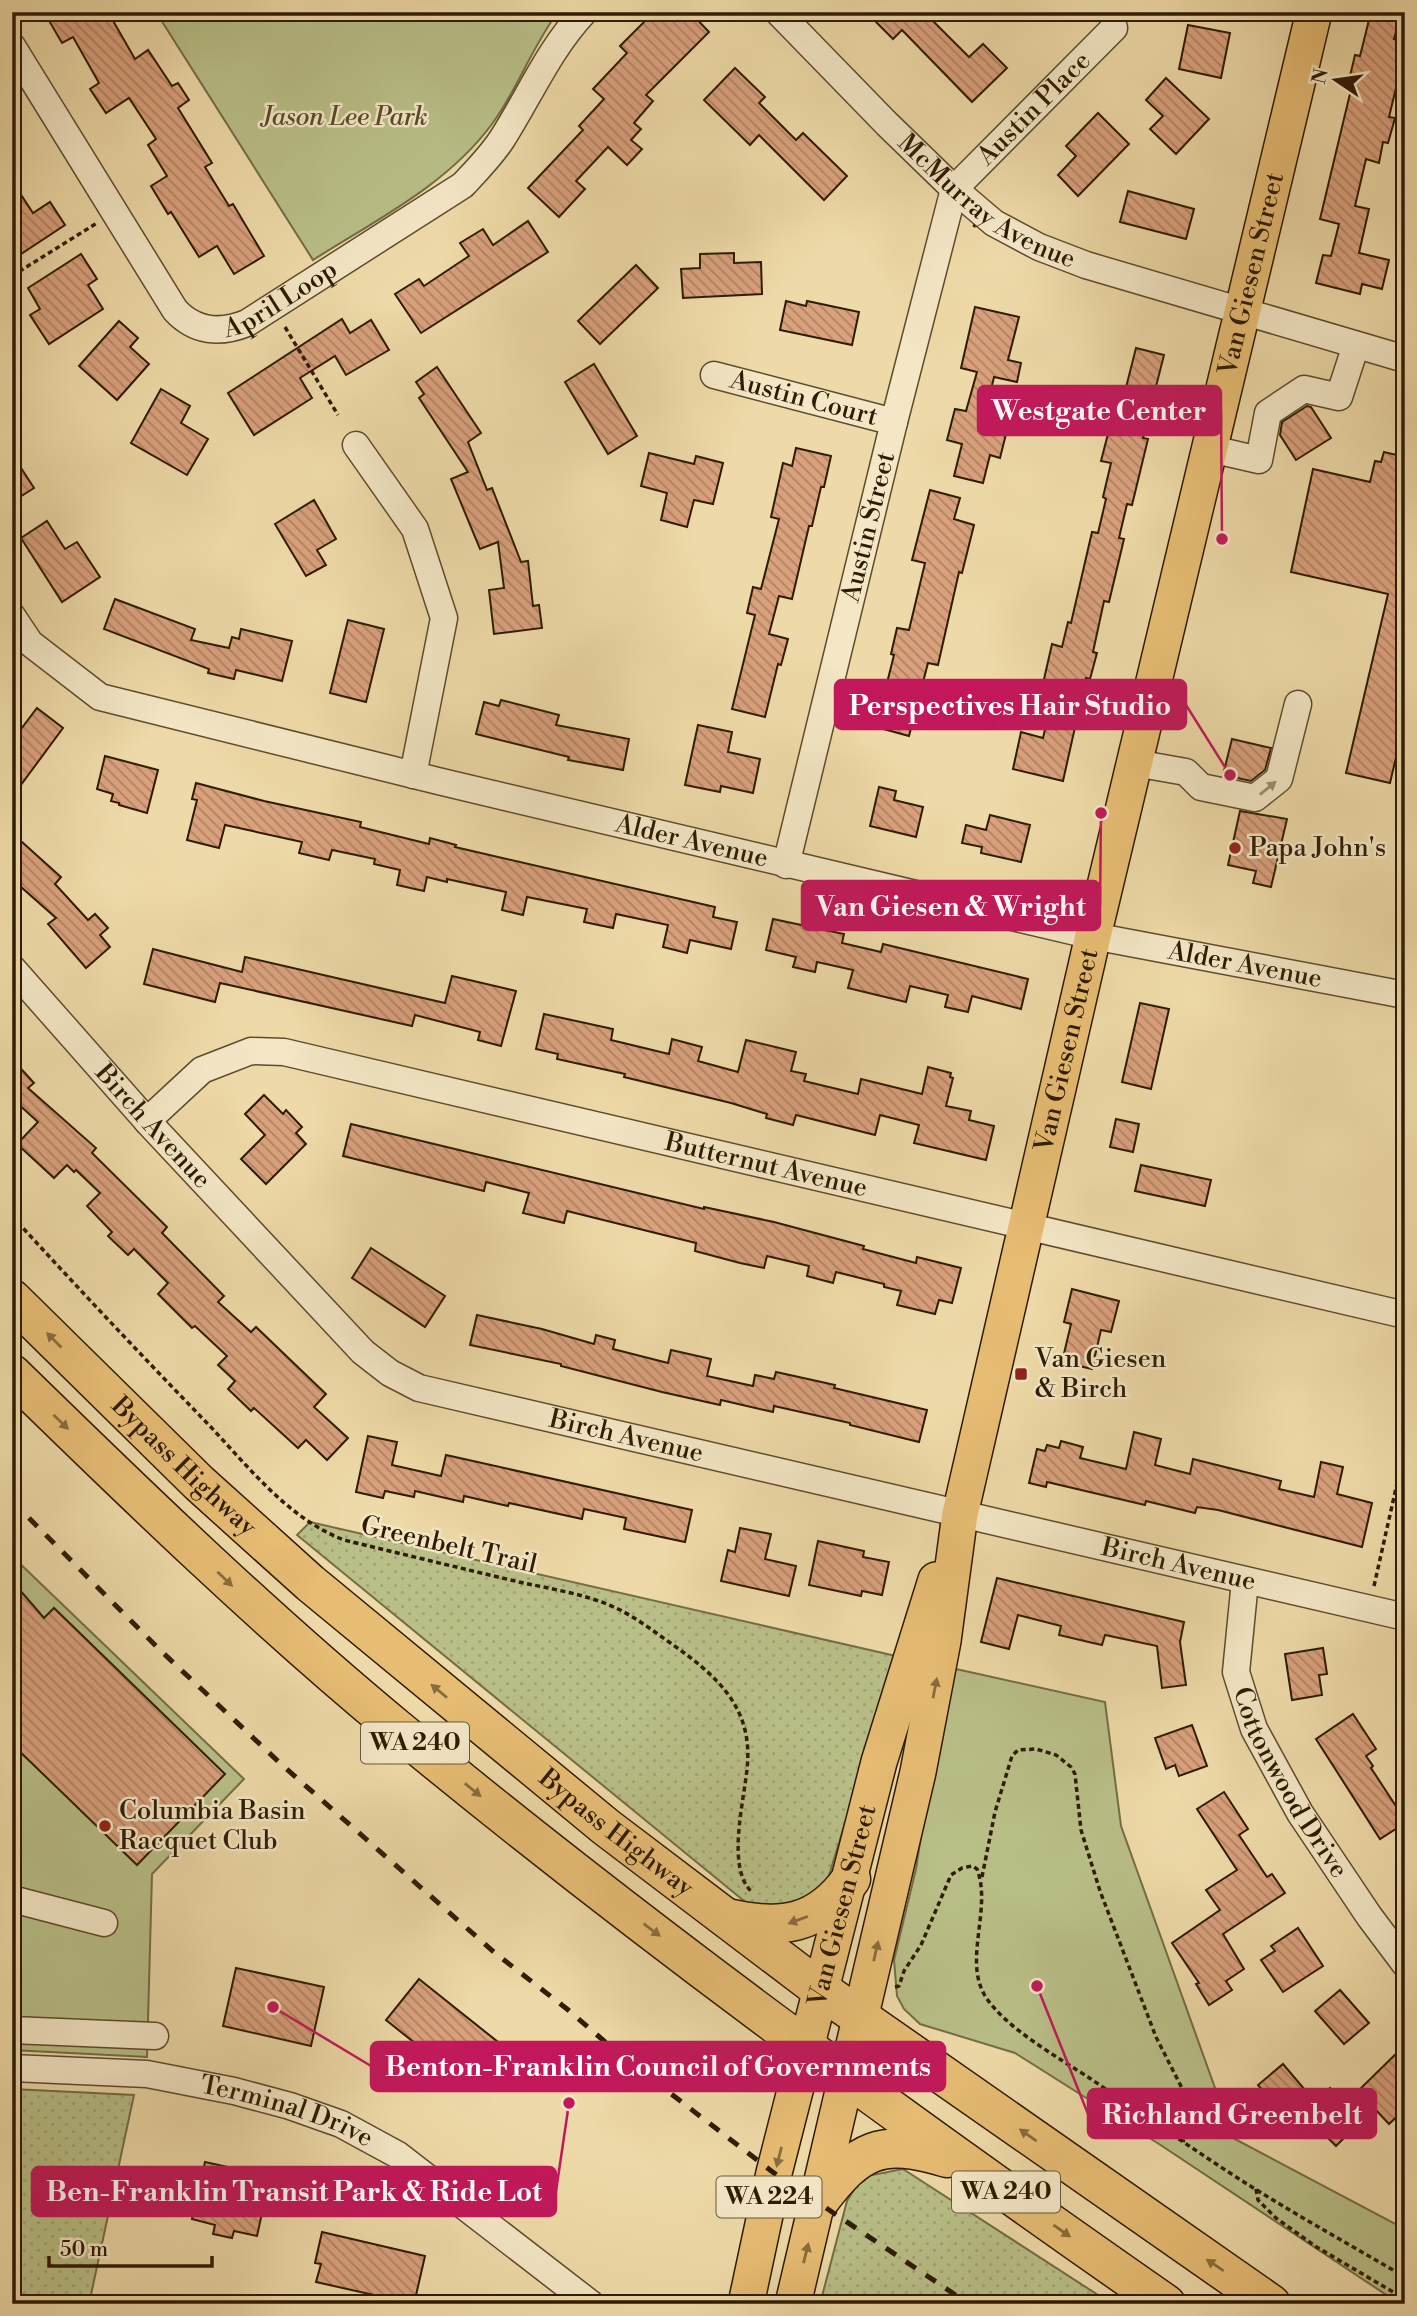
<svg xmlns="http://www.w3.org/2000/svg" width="1417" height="2316" font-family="'Libre Bodoni',serif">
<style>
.grass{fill:url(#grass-dots);stroke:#746d44;stroke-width:2}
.park{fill:#b9bf87;stroke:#746d44;stroke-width:2}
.building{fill:url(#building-back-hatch);stroke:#2e1b02;stroke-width:2}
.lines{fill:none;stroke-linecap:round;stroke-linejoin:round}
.minor-casing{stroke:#5e4b2c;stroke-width:29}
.major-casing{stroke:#2e1b02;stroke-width:38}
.highway-casing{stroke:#2e1b02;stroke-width:41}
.path{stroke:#2e1b02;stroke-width:3.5;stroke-dasharray:5 3.5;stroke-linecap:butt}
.minor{stroke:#f4e7c6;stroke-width:26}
.major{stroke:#e7bd74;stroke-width:35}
.highway{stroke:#e7bd74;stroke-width:38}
.rail{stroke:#2e1b02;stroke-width:5;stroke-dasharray:12 12;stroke-linecap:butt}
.oneway{fill:#9b8b6e}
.oneway2{fill:#8a6c3b}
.poi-dot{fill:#8f2418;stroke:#f4e7c6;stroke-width:2.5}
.labels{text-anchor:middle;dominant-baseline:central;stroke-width:5;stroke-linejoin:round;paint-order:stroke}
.shield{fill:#f4e7c6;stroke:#69583d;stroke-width:2}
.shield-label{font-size:24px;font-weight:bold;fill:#2e1b02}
.street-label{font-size:26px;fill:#2e1b02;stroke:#f4e7c6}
.park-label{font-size:26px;font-style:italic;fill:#584c2a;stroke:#f4e7c6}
.poi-label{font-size:26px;fill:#2e1b02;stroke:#f4e7c6;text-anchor:start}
.leader{fill:none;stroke:#c2185b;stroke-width:2.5}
.callout-dot{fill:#c2185b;stroke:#f4e7c6;stroke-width:2.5}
.callout{fill:#c2185b;stroke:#c2185b;stroke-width:2.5}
.callout-label{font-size:28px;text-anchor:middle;font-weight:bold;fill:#fff}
</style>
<defs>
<pattern id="grass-dots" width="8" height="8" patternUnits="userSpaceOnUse" patternTransform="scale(1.75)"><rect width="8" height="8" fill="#b9bf87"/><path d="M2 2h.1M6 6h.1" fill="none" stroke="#9fa473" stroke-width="1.8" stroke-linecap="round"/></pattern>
<pattern id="building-back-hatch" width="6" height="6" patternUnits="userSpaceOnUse" patternTransform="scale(1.75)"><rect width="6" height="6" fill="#d9a17c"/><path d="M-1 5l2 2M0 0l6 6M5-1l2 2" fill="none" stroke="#b08263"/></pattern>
</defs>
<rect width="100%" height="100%" fill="#eedaa8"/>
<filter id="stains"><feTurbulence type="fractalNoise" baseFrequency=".00286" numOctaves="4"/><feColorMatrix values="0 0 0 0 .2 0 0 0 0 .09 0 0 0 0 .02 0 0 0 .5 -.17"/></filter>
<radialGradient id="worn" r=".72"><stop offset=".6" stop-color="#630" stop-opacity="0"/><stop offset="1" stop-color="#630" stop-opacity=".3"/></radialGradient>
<g class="grass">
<path d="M310 1522 896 1656 827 1882 794 1905H749L297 1535Z"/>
<path d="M12 2089 134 2095 89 2304H12Z"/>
<path d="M903 2169 1112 2304H820L847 2201 862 2177Z"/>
</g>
<g class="park">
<path d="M156 12H558C531 48 518 89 492 124 447 185 376 220 313 260Z"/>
<path d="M12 1556 244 1779 152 1874 147 2057 12 2050Z"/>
<path d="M956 1669 1105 1702 1121 1826 1233 2138 1405 2229V2304H1400L1159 2144 1015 2053 920 2024 904 2009 897 1996 894 1960 916 1869 946 1673Z"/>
</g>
<g class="building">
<path d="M44 12H108L135 59 148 50 172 86 178 83 189 100 178 108 212 163 205 167 229 206 233 204 264 256 234 274 217 246 199 257 171 212 168 214 151 186 167 176 148 145 156 139 129 98 106 113 90 89 99 83 73 37 62 43Z"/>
<path d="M654 12H690L709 32 646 95 653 101 634 123 641 129 631 140 642 149 627 165 608 147 576 181 585 189 559 217 528 188 583 130 579 126 604 99 593 89 627 53 620 46Z"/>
<path d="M866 12H924L969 57 983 44 1007 68 972 102 902 30 893 39Z"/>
<path d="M1371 12H1401L1394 39 1405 42V51L1389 117 1395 118 1388 143 1383 142 1379 163 1366 159 1355 206 1369 209 1359 253 1389 260 1382 289 1362 284 1360 294 1316 283 1323 255 1331 256 1339 224 1320 219 1354 77 1350 76 1355 55 1360 56Z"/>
<path d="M1188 25 1230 33 1221 78 1179 69Z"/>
<path d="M735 68 765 97 759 103 796 140 803 133 847 176 824 200 759 135 750 145 704 100Z"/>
<path d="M1166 78 1209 119 1176 154 1150 129 1163 116 1146 100Z"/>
<path d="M1098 113 1129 144 1078 196 1058 175 1076 156 1066 146Z"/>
<path d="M12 181 33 213 50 202 65 225 12 260Z"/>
<path d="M1128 191 1194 209 1186 239 1120 222Z"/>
<path d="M528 221 548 252 421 333 395 294 419 279 424 286 469 256 460 243 483 229 493 245Z"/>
<path d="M734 253V263L761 262 762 294 683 298 681 269 700 268V254Z"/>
<path d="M81 254 97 279 88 285 103 309 49 344 30 315 40 309 28 288Z"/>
<path d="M636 265 658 288 600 344 578 321Z"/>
<path d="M786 301 806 306 807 301 859 312 852 345 780 330Z"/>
<path d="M975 307 1019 317 1008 360 1021 363 1017 382 994 377 985 416 1009 422 1000 458 990 455 983 483 954 476 962 444 947 440 955 409 966 411 977 372 961 368Z"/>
<path d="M342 319 350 333 371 320 389 350 346 375 335 356 300 378 312 398 254 435 228 393Z"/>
<path d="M119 321 138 338 130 347 149 364 117 400 79 366Z"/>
<path d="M1136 348 1164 355 1143 438 1148 439 1132 505 1127 504 1119 538 1124 539 1109 602 1104 601 1093 652 1097 653 1090 679 1086 678 1063 781 1013 769 1021 732 1043 738 1054 691 1042 688 1052 644 1062 647 1068 622 1071 623 1092 532 1098 533 1106 499 1103 497 1111 463 1101 461 1109 430 1115 431Z"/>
<path d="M594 364 637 436 608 454 565 382Z"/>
<path d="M437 367 481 433 468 442 487 490 492 488 521 562 528 561 533 606 539 605 542 628 494 634 489 590 504 588 498 542 480 549 451 479 468 472 419 398 424 394 416 382Z"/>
<path d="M161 389 190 406 181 423 208 439 187 475 131 443Z"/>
<path d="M1307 406 1311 407 1331 438 1296 460 1280 435 1282 422Z"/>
<path d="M796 448 831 456 824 487H821L812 526H809L792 599 779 596 769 634 788 639 781 665 778 664 765 717 732 709 755 615 747 613 753 587 761 589 779 519 771 517 783 463 792 466Z"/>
<path d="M1384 452 1405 457V719L1390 783 1346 773 1388 594 1291 572 1313 469 1370 482 1375 461 1381 462Z"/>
<path d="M649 453 694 464 696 456 723 463 713 504 694 500 687 527 661 520 667 493 641 486Z"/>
<path d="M12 454 34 488 12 502Z"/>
<path d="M930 490 960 498 954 519 974 525 962 573 959 572 938 665 928 663 909 736 876 727 894 655 891 654 897 628 909 630 925 563 912 560Z"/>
<path d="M314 500 336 539 317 550 326 565 306 576 275 524Z"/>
<path d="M47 521 65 549 77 542 100 577 62 602 21 538Z"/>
<path d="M115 599 195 629 191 640 229 648 232 637 239 639 241 629 292 641 282 681 236 670 234 679 208 673 209 669 104 629Z"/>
<path d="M348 620 384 629 366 702 330 693Z"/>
<path d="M501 700 559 715 556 725 629 739 623 770 568 760 569 757 476 734 484 702 499 706Z"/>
<path d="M37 708 63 728 12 797V741Z"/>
<path d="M698 725 732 732 728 752 760 759 753 793 721 786 720 792 685 785Z"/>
<path d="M1232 739 1271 748 1265 770 1251 781 1223 775Z"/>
<path d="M105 756 158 770 147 813 119 805V803L111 801 113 794 97 789Z"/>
<path d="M196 783 264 801 361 822 360 827 429 844 430 838 456 845 455 847 715 907 713 917 737 922 731 949 690 940 687 953 663 947 668 925 616 914 613 928 584 922 587 909 527 897 523 915 502 910 506 892 447 879V882L427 877 424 891 397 885 400 870 374 864 375 859 332 850 329 860 299 853 302 842 225 825 219 848 187 840 197 800 192 799Z"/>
<path d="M879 787 896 791 894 800 923 807 916 837 870 826Z"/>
<path d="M1240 811 1287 819 1271 887 1253 883 1256 871 1228 865Z"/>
<path d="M990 815 1030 825 1021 862 981 853 982 847 962 843 966 825 986 830Z"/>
<path d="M12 833 61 877 55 884 88 920 95 914 108 928 100 935 110 947 86 968 48 924 56 918 12 879Z"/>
<path d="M773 919 844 934 842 943 881 952 883 944 1028 979 1021 1009 972 996 968 1012 945 1007 948 995 910 986 906 1002 848 988 853 970 817 962 815 972 793 967 796 957 766 950Z"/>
<path d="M153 949 242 972 245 957 445 1003 452 976 516 991 501 1046 478 1040 480 1032 415 1015 412 1026 220 983 215 1002 144 984Z"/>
<path d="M1140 1003 1169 1009 1151 1089 1122 1082Z"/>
<path d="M544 1014 613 1029 611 1040 669 1054 672 1039 702 1047 698 1061 738 1072 746 1040 796 1052 791 1071 806 1074 804 1081 858 1094 861 1079 922 1094 928 1067 951 1073 950 1077 953 1078 946 1106 971 1111 969 1120 994 1126 986 1160 914 1143 919 1125 880 1115 875 1135 796 1115 793 1125 766 1118 767 1114 731 1103 624 1077 625 1074 557 1059 558 1054 536 1049Z"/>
<path d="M12 1059 34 1083 28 1088 96 1148 92 1153 167 1227 162 1233 224 1296 218 1302 251 1332 256 1327 326 1394 314 1407 348 1438 327 1460 306 1440 298 1448 254 1408 251 1411 228 1389 235 1381 218 1365 227 1356 195 1326 192 1328 158 1294 168 1283 134 1249 128 1255 108 1236 112 1232 87 1206 100 1193 76 1170 74 1172 67 1165 54 1178 17 1144 38 1122 15 1101 12 1103Z"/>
<path d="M264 1095 283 1114 286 1110 302 1127 296 1133 306 1144 266 1184 241 1159 265 1135 245 1114Z"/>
<path d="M1116 1119 1139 1124 1133 1152 1110 1147Z"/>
<path d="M351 1124 704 1209V1207L774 1222 864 1246 863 1249 916 1263 917 1257 961 1268 952 1303 939 1300 935 1314 897 1305 901 1291 884 1287V1284L836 1272 833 1283 807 1276 809 1266 767 1256 764 1268 740 1263 695 1251 696 1243 567 1211 564 1223 523 1213 529 1193 486 1182 484 1191 343 1156Z"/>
<path d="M1141 1165 1211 1180 1205 1206 1135 1191Z"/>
<path d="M371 1248 445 1296 425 1327 352 1278Z"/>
<path d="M1072 1289 1119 1301 1111 1332 1101 1330 1092 1369 1062 1362 1071 1324 1064 1322Z"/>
<path d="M477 1315 542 1329 594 1344 596 1335 615 1340 613 1349 668 1363 671 1350 711 1359 707 1376 753 1386 755 1375 774 1379 776 1372 835 1385 834 1388 927 1410 919 1442 850 1425V1423L774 1406 773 1412 721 1400 720 1405 662 1392 561 1366V1364L470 1345Z"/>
<path d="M1134 1432 1161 1439 1155 1465 1190 1474 1193 1459 1281 1481 1279 1489 1314 1497 1321 1462 1343 1467 1337 1494 1372 1503 1362 1547 1218 1510 1197 1507 1195 1513 1146 1501 1145 1505 1047 1482 1046 1487 1029 1483 1037 1449 1045 1451 1047 1445 1059 1448 1061 1441 1083 1447 1080 1458 1126 1469Z"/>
<path d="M368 1436 397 1442 392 1465 441 1476 446 1455 692 1510 685 1542 624 1529 626 1518 584 1509 582 1519 509 1503 508 1506 464 1496 463 1502 415 1491 414 1497 385 1491 383 1498 356 1492Z"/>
<path d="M740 1528 771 1534 765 1559 796 1566 789 1596 721 1581 728 1550 735 1552Z"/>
<path d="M818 1541 864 1551 863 1557 889 1562 882 1595 862 1591 861 1596 809 1585Z"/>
<path d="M997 1578 1184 1622 1180 1642 1186 1685 1162 1688 1157 1646 1105 1635 1102 1645 1093 1643 1059 1635 1061 1626 1018 1615 1009 1649 981 1642Z"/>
<path d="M12 1581 44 1618 54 1608 225 1774 137 1865 12 1744Z"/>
<path d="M1323 1648 1327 1674 1319 1675 1322 1695 1292 1700 1285 1654Z"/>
<path d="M1353 1714 1376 1749 1366 1756 1373 1766 1371 1768 1405 1820V1823L1380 1839 1316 1739Z"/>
<path d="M1192 1725 1207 1766 1179 1776 1175 1765 1166 1769 1155 1738Z"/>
<path d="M1224 1792 1248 1829 1239 1835 1267 1877 1272 1874 1285 1893 1223 1934 1244 1969 1226 1981 1232 1990 1209 2005 1196 1984 1199 1983 1172 1943 1220 1910 1206 1890 1237 1870 1197 1809Z"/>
<path d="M1298 1928 1323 1966 1283 1992 1261 1960 1275 1951 1271 1946Z"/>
<path d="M236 1968 324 1987 311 2046 223 2026Z"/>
<path d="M419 1979 498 2042 466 2084 386 2020Z"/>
<path d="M1340 1990 1369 2023 1344 2044 1315 2011Z"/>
<path d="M1405 2045V2109L1389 2124 1358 2091Z"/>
<path d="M1283 2064 1316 2103 1330 2088 1347 2105 1331 2121 1345 2137 1336 2146 1296 2106 1284 2116 1258 2085Z"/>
<path d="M205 2162 228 2167 222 2194 264 2204 257 2236 234 2231 232 2238 213 2234 215 2225 192 2219Z"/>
<path d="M322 2232 425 2256 414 2304 316 2282 321 2264 315 2263Z"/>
</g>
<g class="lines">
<g class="minor-casing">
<g id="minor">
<path id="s1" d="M778 12 887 124 954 189 994 223 1039 247 1086 265 1405 359"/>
<path id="s2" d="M12 46 175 310C195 332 220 334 247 323L463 185C477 170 491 156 502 139 529 97 549 49 584 12"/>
<path id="s3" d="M714 375 894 422"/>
<path d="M356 445 415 529 444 618 413 775"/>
<path d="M1211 449 1259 460 1268 413 1304 389 1339 397 1356 345"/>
<path id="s4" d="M12 616 30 643 100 697 438 781 1093 936 1405 995"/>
<path d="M1135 763 1186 772 1201 787 1255 798 1279 779 1298 704"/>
<path id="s5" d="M786 865 894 422 954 189 1114 28"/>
<path id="s6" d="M12 968 147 1121 363 1352 390 1373 419 1388 1405 1617"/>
<path id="s7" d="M147 1121 202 1070 251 1051 284 1052 1405 1315"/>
<path id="s8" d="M1245 1581 1236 1672 1254 1729 1300 1813 1369 1916 1405 1964"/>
<path d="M12 1899 104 1923"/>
<path d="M12 2030 155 2036"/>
<path id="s9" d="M12 2068 147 2074 234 2091 290 2106 341 2124 398 2155 591 2304"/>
</g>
</g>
<g class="major-casing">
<g id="major">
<path id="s10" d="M746 2304 774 2173 879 1762 936 1580"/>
<path id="s11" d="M793 2304 918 1772 943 1641 960 1514 1093 936 1314 12"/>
</g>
</g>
<g class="highway-casing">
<g id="highway">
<path id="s12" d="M12 1299 199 1483 310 1583 606 1827 821 1990 1271 2304"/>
<path d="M12 1374C137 1496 262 1617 396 1728 643 1932 903 2121 1166 2304"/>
<path d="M727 1918C780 1930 818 1926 851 1879"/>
<path d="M818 2203C859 2148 881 2138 947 2158"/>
</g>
</g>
<g class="path">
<path d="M12 276 97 223"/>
<path d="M285 327 338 415"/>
<path d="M12 1216C76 1286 141 1355 207 1423 248 1466 287 1518 344 1540 402 1554 460 1568 519 1582 551 1589 586 1594 616 1608 635 1617 652 1630 669 1642 716 1675 754 1707 747 1769 744 1801 726 1869 752 1892"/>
<path d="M1374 1586 1405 1448"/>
<path d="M982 1877 995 1812 1012 1756 1018 1750 1036 1749 1056 1755 1071 1767 1075 1774 1081 1830 1100 1891 1156 2037 1188 2100 1187 2125 1183 2142"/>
<path d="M895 1987 899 1986 904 1971 921 1945 951 1875 962 1868 972 1866 977 1869C992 1908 964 1958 984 1994 1002 2026 1059 2058 1091 2079 1139 2112 1187 2145 1236 2177 1291 2212 1348 2244 1405 2277"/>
<path d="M1256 2189 1258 2200 1276 2218 1315 2246 1405 2299"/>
</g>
<use href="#minor" class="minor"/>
<use href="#major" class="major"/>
<use href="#highway" class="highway"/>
<path class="rail" d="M12 1501 160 1650 281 1764 495 1953 567 2009 618 2053 774 2173 969 2304"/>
</g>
<defs><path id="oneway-solid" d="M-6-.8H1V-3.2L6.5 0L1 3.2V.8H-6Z" transform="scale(1.75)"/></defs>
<use class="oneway" href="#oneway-solid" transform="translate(1268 788) rotate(-39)"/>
<g class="oneway2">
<use href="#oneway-solid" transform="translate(54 1340) rotate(-135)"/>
<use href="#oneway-solid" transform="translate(61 1422) rotate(44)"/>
<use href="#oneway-solid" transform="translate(225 1579) rotate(44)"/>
<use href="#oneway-solid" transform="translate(935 1688) rotate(-79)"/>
<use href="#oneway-solid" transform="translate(439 1691) rotate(-140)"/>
<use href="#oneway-solid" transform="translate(473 1790) rotate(39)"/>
<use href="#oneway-solid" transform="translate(798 1920) rotate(160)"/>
<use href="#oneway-solid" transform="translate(652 1930) rotate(37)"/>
<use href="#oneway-solid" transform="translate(876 1951) rotate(-77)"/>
<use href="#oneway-solid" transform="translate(1028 2135) rotate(-145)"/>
<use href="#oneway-solid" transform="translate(779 2157) rotate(104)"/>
<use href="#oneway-solid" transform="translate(1062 2231) rotate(35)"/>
<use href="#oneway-solid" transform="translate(806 2253) rotate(-76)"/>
<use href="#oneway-solid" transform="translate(1215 2265) rotate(-146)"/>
</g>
<g class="poi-dot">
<circle cx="1235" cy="848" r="7"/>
<rect x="1014" y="1367" width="14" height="14" rx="3.5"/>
<circle cx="105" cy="1826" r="7"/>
</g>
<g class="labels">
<g class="shield">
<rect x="361" y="1722.5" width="108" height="41" rx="5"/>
<rect x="952" y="2171.5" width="108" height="41" rx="5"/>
<rect x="716.5" y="2176.5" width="105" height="41" rx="5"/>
</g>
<g class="shield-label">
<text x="415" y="1743">WA 240</text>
<text x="1006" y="2192">WA 240</text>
<text x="769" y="2197">WA 224</text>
</g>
<g class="street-label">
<text stroke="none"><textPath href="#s5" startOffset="810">Austin Place</textPath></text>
<text stroke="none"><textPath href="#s1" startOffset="284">McMurray Avenue</textPath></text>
<text stroke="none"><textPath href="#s11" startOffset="2082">Van Giesen Street</textPath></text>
<text stroke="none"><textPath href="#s2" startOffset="429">April Loop</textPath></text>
<text stroke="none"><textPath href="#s3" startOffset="93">Austin Court</textPath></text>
<text stroke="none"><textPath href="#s5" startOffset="348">Austin Street</textPath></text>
<text stroke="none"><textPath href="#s4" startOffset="730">Alder Avenue</textPath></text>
<text stroke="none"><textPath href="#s4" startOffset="1297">Alder Avenue</textPath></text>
<text stroke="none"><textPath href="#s11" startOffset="1284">Van Giesen Street</textPath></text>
<text stroke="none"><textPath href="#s6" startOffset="212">Birch Avenue</textPath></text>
<text stroke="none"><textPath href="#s7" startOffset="656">Butternut Avenue</textPath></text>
<text stroke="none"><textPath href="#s6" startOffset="800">Birch Avenue</textPath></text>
<text stroke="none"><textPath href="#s12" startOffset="240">Bypass Highway</textPath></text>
<text transform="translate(449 1545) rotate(13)">Greenbelt Trail</text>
<text stroke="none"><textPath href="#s6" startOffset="1367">Birch Avenue</textPath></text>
<text stroke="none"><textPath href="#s8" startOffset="215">Cottonwood Drive</textPath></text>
<text stroke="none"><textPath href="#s12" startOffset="807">Bypass Highway</textPath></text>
<text stroke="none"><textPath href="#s10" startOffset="410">Van Giesen Street</textPath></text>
<text stroke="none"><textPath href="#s9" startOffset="280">Terminal Drive</textPath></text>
</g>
<g class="park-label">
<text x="345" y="117">Jason Lee Park</text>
</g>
<g class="poi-label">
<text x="1249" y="848">Papa John's</text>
<text x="1035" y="1359">Van Giesen<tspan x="1035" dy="30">&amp; Birch</tspan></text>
<text x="119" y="1811">Columbia Basin<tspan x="119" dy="30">Racquet Club</tspan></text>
</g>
</g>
<path class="leader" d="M1222 539L1221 410M1230 775L1186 705M1101 813L1100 906M273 2007L371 2066M1037 1986L1088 2114M569 2103L556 2191"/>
<g class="callout-dot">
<circle cx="1222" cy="539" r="7"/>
<circle cx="1230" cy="775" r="7"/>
<circle cx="1101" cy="813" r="7"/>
<circle cx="273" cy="2007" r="7"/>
<circle cx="1037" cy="1986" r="7"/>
<circle cx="569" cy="2103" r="7"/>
</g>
<g class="callout">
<rect x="978" y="386" width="243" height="49" rx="7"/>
<rect x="835" y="680" width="351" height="49" rx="7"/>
<rect x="802" y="881" width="298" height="49" rx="7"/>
<rect x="371" y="2042" width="574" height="49" rx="7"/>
<rect x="1088" y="2089" width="288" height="49" rx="7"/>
<rect x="32" y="2167" width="524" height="49" rx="7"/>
</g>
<g class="callout-label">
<text x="1099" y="420">Westgate Center</text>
<text x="1010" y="715">Perspectives Hair Studio</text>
<text x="951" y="916">Van Giesen &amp; Wright</text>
<text x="658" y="2076">Benton-Franklin Council of Governments</text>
<text x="1232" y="2124">Richland Greenbelt</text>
<text x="294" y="2201">Ben-Franklin Transit Park &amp; Ride Lot</text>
</g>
<rect width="1417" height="2316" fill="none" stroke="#eedaa8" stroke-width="42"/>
<rect x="14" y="14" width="1389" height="2288" fill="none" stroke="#2e1b02" stroke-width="3.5"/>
<rect x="21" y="21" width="1375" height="2274" fill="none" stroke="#2e1b02" stroke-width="2"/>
<g transform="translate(1336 80) rotate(283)" stroke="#f4e7c6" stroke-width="5" paint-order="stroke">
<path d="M0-5L12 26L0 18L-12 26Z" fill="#2e1b02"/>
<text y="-10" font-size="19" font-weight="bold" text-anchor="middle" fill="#2e1b02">N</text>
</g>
<path d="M49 2256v10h163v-10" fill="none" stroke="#2e1b02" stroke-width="3.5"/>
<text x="60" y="2256" font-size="21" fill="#2e1b02" stroke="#f4e7c6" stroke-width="5" paint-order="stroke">50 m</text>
<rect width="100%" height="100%" filter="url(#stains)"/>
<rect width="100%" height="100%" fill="url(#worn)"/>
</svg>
